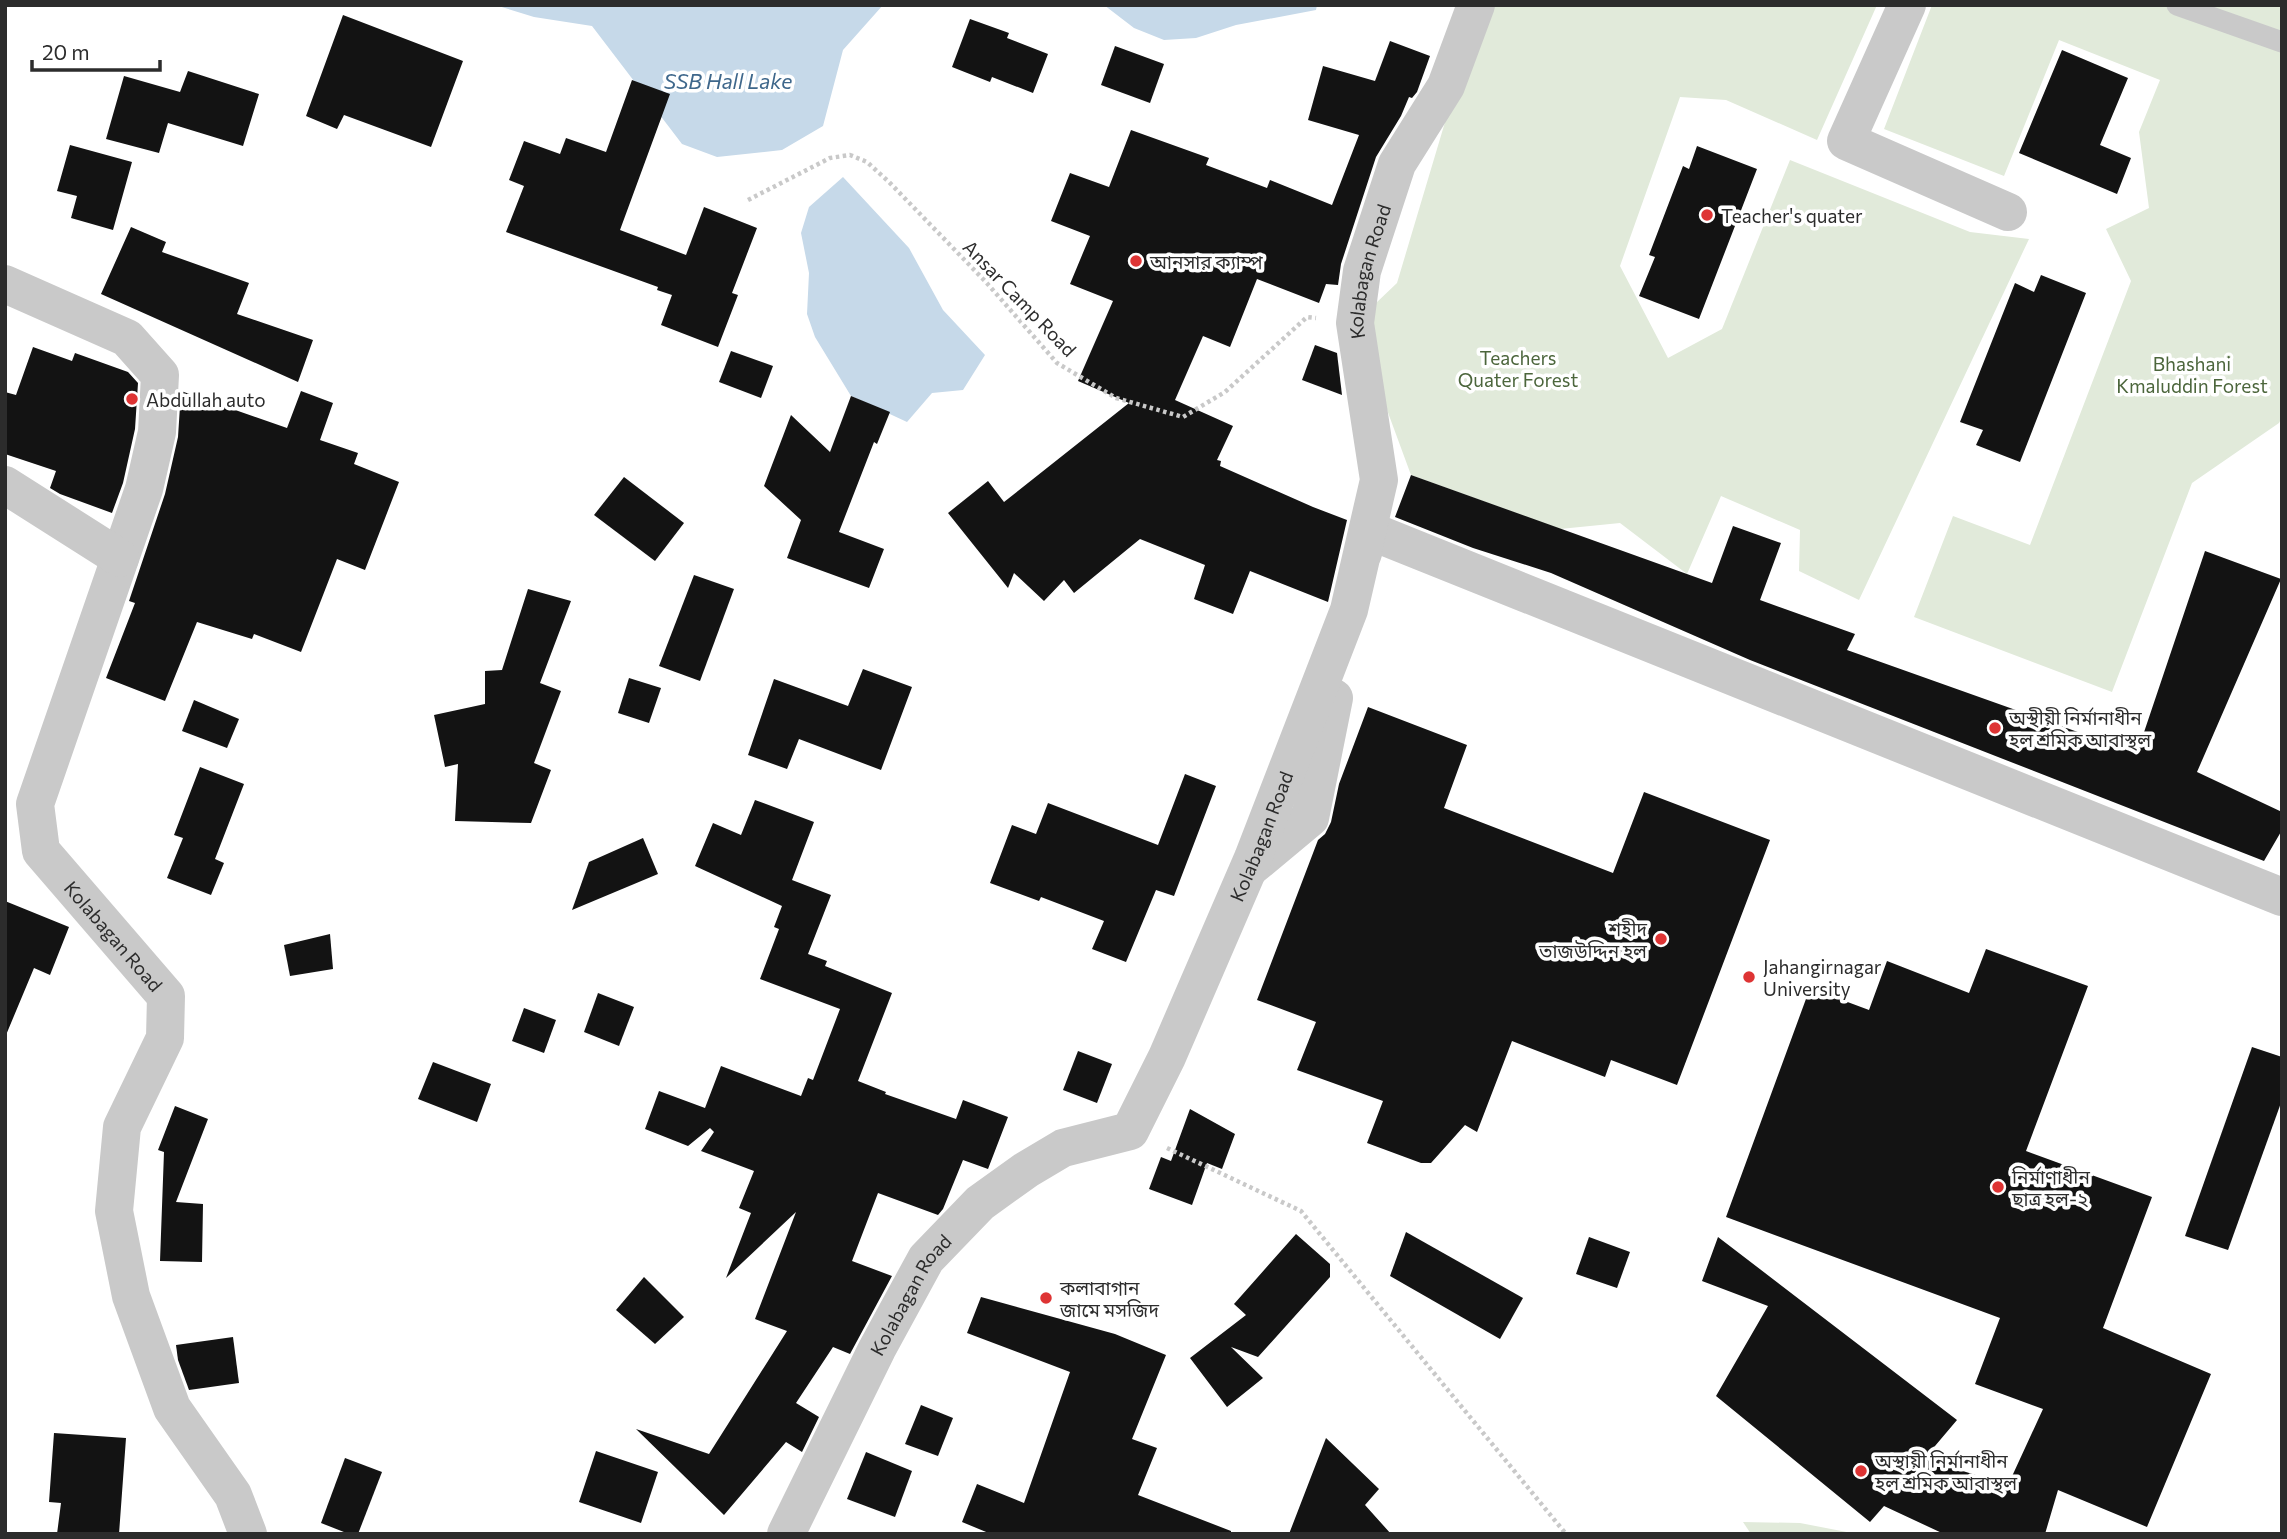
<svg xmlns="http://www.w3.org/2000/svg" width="2287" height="1539" font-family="Commissioner,'Noto Sans Bengali',sans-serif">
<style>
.green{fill:#e1eada}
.water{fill:#c6d9e9}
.building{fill:#131313}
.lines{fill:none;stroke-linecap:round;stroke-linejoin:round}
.path{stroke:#c9c9c9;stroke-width:4.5;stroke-dasharray:3.5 3.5;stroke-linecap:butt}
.lane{stroke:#c9c9c9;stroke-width:21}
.street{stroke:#c9c9c9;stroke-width:38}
.poi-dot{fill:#de3434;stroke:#fff;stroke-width:2.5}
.labels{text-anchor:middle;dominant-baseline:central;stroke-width:7;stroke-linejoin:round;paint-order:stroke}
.poi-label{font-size:19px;fill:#2c2c2c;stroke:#fff;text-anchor:start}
.street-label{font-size:19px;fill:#2c2c2c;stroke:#fff}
.park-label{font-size:19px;fill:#4c663c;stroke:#fff}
.water-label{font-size:21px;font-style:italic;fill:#3e678b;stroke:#fff}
</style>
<rect width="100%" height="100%" fill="#fff"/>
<g class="green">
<path d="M1480 5H1877L1817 140 1726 100 1680 97 1620 266 1668 358 1722 329 1790 160 1970 232 2029 239 1859 600 1799 571 1800 530 1721 496 1687 574 1620 523 1560 529 1411 475 1355 323 1397 283Z"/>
<path d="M1932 5H2282V417L2279 423 2192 483 2112 692 1914 617 1953 516 2030 545 2131 281 2106 229 2149 208 2139 132 2160 80 2059 40 2004 176 1884 129Z"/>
<path d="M1743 1522 1800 1523 1857 1534H1751Z"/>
</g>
<g class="water">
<path d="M495 5H883L843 50 823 126 782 150 717 157 682 144 592 26 534 17Z"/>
<path d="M1104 5H1317L1316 10 1236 25 1196 38 1164 40 1134 28Z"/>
<path d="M843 177 909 248 943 310 985 355 963 390 932 393 907 422 851 396 815 337 807 314 809 273 801 233 809 207Z"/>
</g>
<g class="building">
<path d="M343 15 463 61 431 147 344 115 337 129 306 116Z"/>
<path d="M970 19 1009 33 1007 38 1048 54 1033 93 992 77 990 82 952 67Z"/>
<path d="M1390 41 1430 56 1417 92 1412 98 1409 97 1401 116 1376 157 1341 264 1338 285 1326 284 1319 303 1257 279 1230 347 1203 336 1175 400 1233 426 1217 460 1221 461 1220 466 1313 507 1347 520 1328 602 1250 571 1233 614 1194 599 1205 565 1140 539 1074 593 1064 580 1044 601 1014 573 1008 588 948 513 988 481 1004 502 1129 403 1078 381 1113 301 1070 284 1090 236 1051 221 1070 173 1109 187 1131 130 1209 158 1206 165 1267 188 1270 180 1332 205 1359 135 1308 120 1323 66 1375 81Z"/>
<path d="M1115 46 1164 64 1150 103 1101 85Z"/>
<path d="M2062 50 2128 78 2100 145 2131 158 2117 194 2019 153Z"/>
<path d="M188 71 259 94 243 146 168 123 159 153 106 139 124 76 180 92Z"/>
<path d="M632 80 670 94 620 230 686 255 704 207 757 228 732 293 738 295 718 347 661 325 672 295 657 290 658 287 506 232 524 186 509 180 524 141 560 154 566 138 606 152Z"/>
<path d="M70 145 132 162 113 230 71 218 77 196 57 191Z"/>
<path d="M1697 146 1757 169 1699 319 1639 296 1655 257 1649 255 1683 166 1689 169Z"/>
<path d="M131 227 166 242 162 252 249 283 237 314 313 340 298 382 101 294Z"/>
<path d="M2041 275 2086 293 2020 462 1976 445 1983 430 1960 422 2015 283 2034 292Z"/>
<path d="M1315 345 1337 353 1342 395 1302 380Z"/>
<path d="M33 347 72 361 75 353 128 372 138 383 135 429 123 483 112 513 60 494 50 488 56 471 5 454V392L16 395Z"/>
<path d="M731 351 773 366 761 398 719 382Z"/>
<path d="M181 391 287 428 301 391 333 403 320 440 358 453 354 464 399 482 365 570 337 559 301 652 254 634 252 639 197 622 165 701 106 678 135 603 129 601 165 494 178 437Z"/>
<path d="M851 396 890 412 877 444 874 442 839 532 884 549 869 588 787 558 801 520 764 486 791 415 830 452Z"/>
<path d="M1411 475 1712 583 1733 526 1781 543 1760 600 1855 634 1847 650 2137 753 2205 551 2281 579 2197 772 2282 812V830L2264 861 1750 660 1551 573 1473 548 1395 517Z"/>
<path d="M624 477 684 523 655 561 594 515Z"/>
<path d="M694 575 734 589 700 681 659 666Z"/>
<path d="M528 589 571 601 540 683 561 691 534 763 551 770 531 823 455 821 458 764 445 767 434 715 485 704V671L502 670Z"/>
<path d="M863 669 912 687 881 770 799 739 787 769 748 755 774 679 848 706Z"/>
<path d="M629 678 661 688 649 723 618 713Z"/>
<path d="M194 700 239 719 227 748 182 731Z"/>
<path d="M1368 707 1467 745 1444 808 1613 873 1644 792 1770 840 1677 1085 1611 1060 1605 1077 1512 1041 1477 1132 1465 1125 1431 1163H1421L1367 1143 1383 1101 1297 1070 1316 1022 1257 1000 1318 840 1325 834 1331 822 1339 784Z"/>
<path d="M200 767 244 784 215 859 224 863 211 895 167 878 183 838 174 835Z"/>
<path d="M1185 774 1216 786 1174 896 1156 890 1126 962 1092 949 1104 921 1041 897 1039 901 990 883 1012 825 1036 834 1048 803 1158 845Z"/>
<path d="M755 800 814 822 792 880 831 895 808 954 827 961 825 966 892 993 858 1081 886 1092 885 1094 956 1119 963 1100 1008 1117 988 1169 963 1160 943 1209 938 1215 878 1193 852 1261 892 1276 850 1354 833 1347 796 1403 819 1417 802 1452 786 1442 724 1515 636 1429 709 1454 787 1331 755 1319 796 1212 726 1278 751 1213 739 1208 754 1171 701 1151 714 1132 710 1128 688 1146 645 1129 659 1091 705 1108 721 1066 801 1096 808 1078 813 1080 840 1009 760 979 779 929 774 927 782 906 695 866 713 823 741 835Z"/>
<path d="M643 838 658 874 572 910 589 862Z"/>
<path d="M5 901 69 927 50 975 34 968 6 1035Z"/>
<path d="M330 934 333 969 290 976 284 945Z"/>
<path d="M1986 949 2088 986 2026 1151 2152 1197 2103 1328 2211 1374 2147 1527 2058 1490 2045 1534H1944L1884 1506 1870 1522 1716 1396 1768 1306 1702 1281 1718 1237 1957 1420 1924 1459 2008 1485 2043 1409 1975 1384 2000 1318 1726 1217 1810 988 1869 1010 1887 961 1969 993Z"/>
<path d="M598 993 634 1007 619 1046 584 1032Z"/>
<path d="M524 1008 556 1020 544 1053 512 1041Z"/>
<path d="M2252 1047 2282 1057V1100L2228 1250 2185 1236Z"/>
<path d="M1078 1051 1112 1064 1097 1103 1063 1090Z"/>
<path d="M433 1062 491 1084 477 1122 418 1099Z"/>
<path d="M175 1106 208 1119 176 1202 203 1204 202 1262 160 1261 164 1152 158 1150Z"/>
<path d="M1190 1109 1235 1134 1222 1169 1207 1163 1192 1205 1149 1189 1161 1157 1171 1161Z"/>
<path d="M1406 1232 1523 1298 1500 1339 1390 1276Z"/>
<path d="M1296 1234 1330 1264V1277L1258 1357 1231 1347 1263 1378 1227 1407 1190 1358 1246 1315 1234 1304Z"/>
<path d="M1589 1237 1630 1252 1617 1288 1576 1274Z"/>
<path d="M644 1277 684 1317 655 1344 616 1310Z"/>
<path d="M981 1297 1115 1334 1166 1355 1132 1439 1157 1448 1138 1495 1231 1531V1534H991L962 1522 977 1484 1024 1503 1070 1372 967 1333Z"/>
<path d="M233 1337 239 1383 189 1390 178 1360 176 1345Z"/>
<path d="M921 1405 953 1418 938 1456 905 1444Z"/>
<path d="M54 1433 126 1438 119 1534H57L61 1503 49 1502Z"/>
<path d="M1326 1438 1379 1489 1365 1505 1391 1534H1289Z"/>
<path d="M596 1451 658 1472 641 1523 579 1502Z"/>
<path d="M866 1452 912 1471 895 1517 847 1499Z"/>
<path d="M345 1458 382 1472 358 1534H349L321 1523Z"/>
</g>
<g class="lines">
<g class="path">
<path d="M748 200 830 158 850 155 867 162 889 182 985 281 1057 363 1116 398 1183 417 1225 392 1307 317 1316 318"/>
<path d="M1167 1148 1301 1211 1566 1534"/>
</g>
<path class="lane" d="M2177 5 2282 42"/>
<g class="street">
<path d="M1907 5 1846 141 2008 212"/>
<path id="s1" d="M5 284 127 338 160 375 157 432 144 489 35 804 41 851 166 996 165 1038 122 1127 114 1211 131 1296 172 1408 233 1495 248 1534"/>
<path d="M5 485 120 558"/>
<path d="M1363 553 1368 530 2282 897"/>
<path d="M1251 867 1310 818 1334 698"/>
<path id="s2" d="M786 1534 877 1349 926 1259 980 1203 1026 1170 1063 1148 1130 1131 1167 1057 1253 858 1349 610 1379 480 1355 323 1362 271 1397 164 1446 86 1476 5"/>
</g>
</g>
<g class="poi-dot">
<circle cx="1707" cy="215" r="7"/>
<circle cx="1136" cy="261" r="7"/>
<circle cx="132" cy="399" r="7"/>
<circle cx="1995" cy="728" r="7"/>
<circle cx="1661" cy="939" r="7"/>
<circle cx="1749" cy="977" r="7"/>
<circle cx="1998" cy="1187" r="7"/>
<circle cx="1046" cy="1298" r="7"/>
<circle cx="1861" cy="1471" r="7"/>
</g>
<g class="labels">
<g class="poi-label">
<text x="1721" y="215">Teacher's quater</text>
<text x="1150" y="261">আনসার ক্যাম্প</text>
<text x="146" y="399">Abdullah auto</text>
<text x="2009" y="717">অস্থীয়ী নির্মানাধীন<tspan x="2009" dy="22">হল শ্রমিক আবাস্থল</tspan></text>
<text x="1647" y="928" text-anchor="end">শহীদ<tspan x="1647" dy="22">তাজউদ্দিন হল</tspan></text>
<text x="1763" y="966">Jahangirnagar<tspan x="1763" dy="22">University</tspan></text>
<text x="2012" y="1176">নির্মাণাধীন<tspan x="2012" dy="22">ছাত্র হল-২</tspan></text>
<text x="1060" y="1287">কলাবাগান<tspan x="1060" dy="22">জামে মসজিদ</tspan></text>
<text x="1875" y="1460">অস্থায়ী নির্মানাধীন<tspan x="1875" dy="22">হল শ্রমিক আবাস্থল</tspan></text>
</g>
<g class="street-label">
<text stroke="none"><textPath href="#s2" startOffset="1466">Kolabagan Road</textPath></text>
<text transform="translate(1020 298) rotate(46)">Ansar Camp Road</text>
<text stroke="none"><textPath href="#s2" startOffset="878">Kolabagan Road</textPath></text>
<text stroke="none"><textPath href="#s1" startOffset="791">Kolabagan Road</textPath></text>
<text stroke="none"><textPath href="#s2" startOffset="270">Kolabagan Road</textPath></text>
</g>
<g class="park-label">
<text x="1518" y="357">Teachers<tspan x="1518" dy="22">Quater Forest</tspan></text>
<text x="2192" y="363">Bhashani<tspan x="2192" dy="22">Kmaluddin Forest</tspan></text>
</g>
<g class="water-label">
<text x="728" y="80">SSB Hall Lake</text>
</g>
</g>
<rect width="2287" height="1539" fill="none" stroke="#2c2c2c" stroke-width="14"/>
<path d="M32 60v10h128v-10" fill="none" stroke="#2c2c2c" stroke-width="3.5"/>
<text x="42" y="60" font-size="21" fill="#2c2c2c" stroke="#ffffff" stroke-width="5" paint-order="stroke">20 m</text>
</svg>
